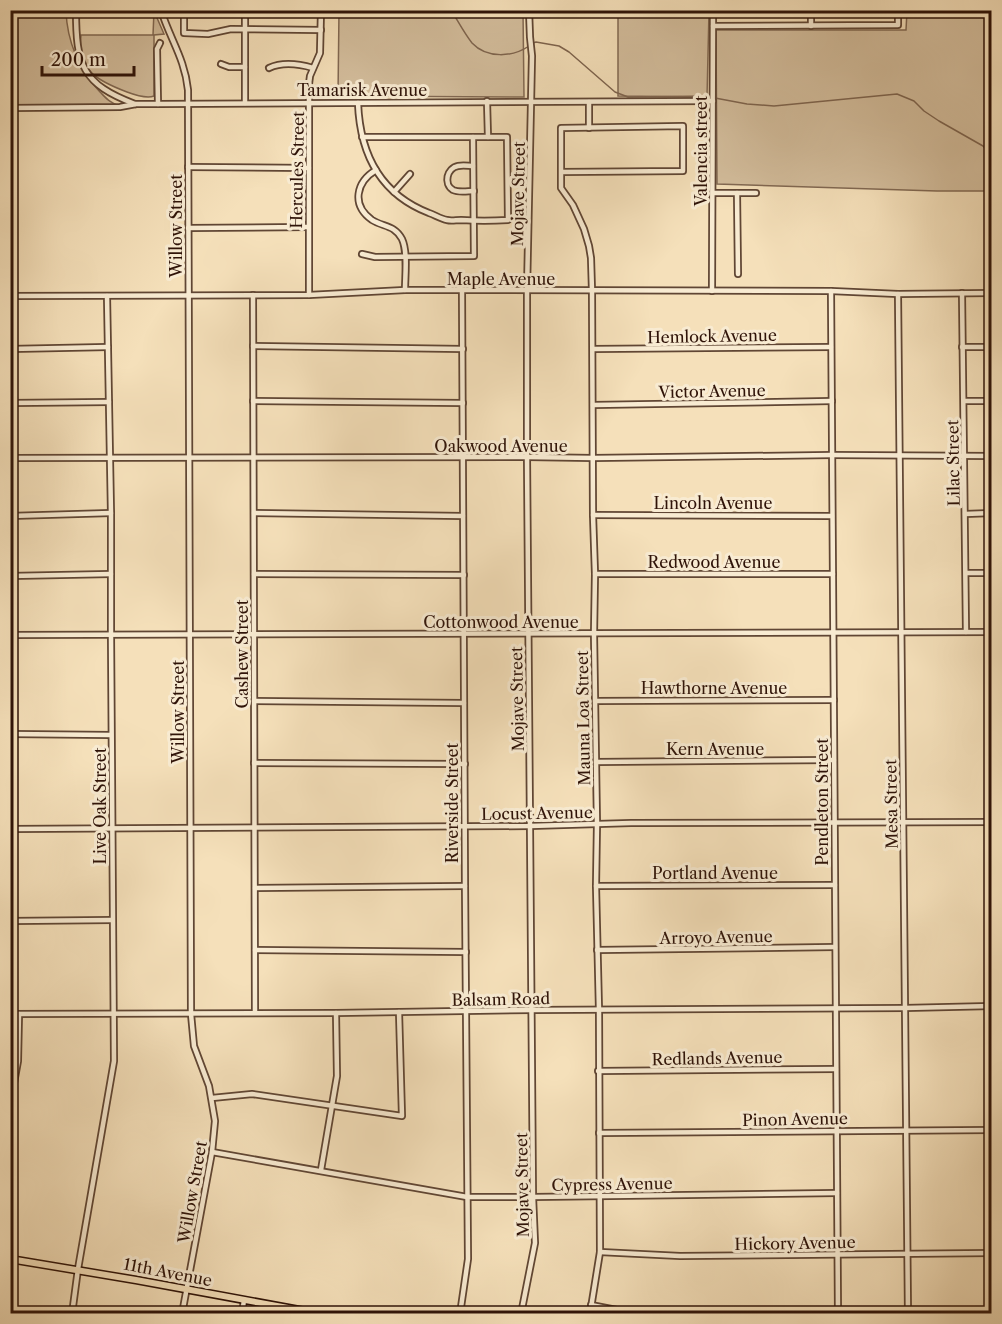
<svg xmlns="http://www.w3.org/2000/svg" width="1002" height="1324" font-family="'Libre Caslon Text',serif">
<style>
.green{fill:#d3bd9c;stroke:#816852;stroke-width:1.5}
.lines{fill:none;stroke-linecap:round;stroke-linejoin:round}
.stream{stroke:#7e644e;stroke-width:1.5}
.minor-casing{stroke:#604634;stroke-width:8}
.major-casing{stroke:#2f1308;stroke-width:9}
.minor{stroke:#f8ebd2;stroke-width:4.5}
.major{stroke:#f5e0ba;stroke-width:6}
.labels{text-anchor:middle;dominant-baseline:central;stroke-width:6;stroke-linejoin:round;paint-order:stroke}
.street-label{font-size:16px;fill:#2f1308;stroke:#f8ebd2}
</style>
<rect width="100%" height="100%" fill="#f5e0ba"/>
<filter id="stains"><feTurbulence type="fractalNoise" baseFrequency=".00333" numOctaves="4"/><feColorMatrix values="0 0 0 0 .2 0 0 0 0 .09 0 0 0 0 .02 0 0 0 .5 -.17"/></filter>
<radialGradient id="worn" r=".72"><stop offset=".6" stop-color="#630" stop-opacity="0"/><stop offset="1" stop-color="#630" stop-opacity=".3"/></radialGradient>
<g class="green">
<path d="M15 11H66C67 41 79 70 100 92 107 99 109 102 119 106H11V82H16Z"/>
<path d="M154 11 164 34 154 35V96C146 99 135 95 127 92 98 81 77 71 81 35H153Z"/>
<path d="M339 11H523L524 97 338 96Z"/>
<path d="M618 11H709L707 97 618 96Z"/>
<path d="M907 11H991V191H937L717 184 716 30H906Z"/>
</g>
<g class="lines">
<g class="stream">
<path d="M451 10C458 21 464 33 472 43 487 59 513 57 529 46"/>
<path d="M533 43 536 42 559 46 569 52 615 92 628 97 711 96"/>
<path d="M715 98 747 104 774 106 897 94 914 101 924 111 939 121 983 146C994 157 991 173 988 187L992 190"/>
</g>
<g class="minor-casing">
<g id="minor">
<path d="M76 10C76 65 82 84 135 104"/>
<path d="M161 10C170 39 185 59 188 90L191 1014 194 1046 209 1086 215 1121 212 1152 182 1314"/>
<path d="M184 10V33L208 34 231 29 321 30"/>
<path d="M811 10V26"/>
<path d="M713 26 898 25V11"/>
<path d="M221 64 229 67H245"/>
<path d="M269 68C282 62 299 64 313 68"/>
<path d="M487 101 488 137"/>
<path d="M589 102V128"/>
<path d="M245 103V10"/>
<path d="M358 103C360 154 380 194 429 213 435 215 441 219 447 220 451 221 456 220 461 220 476 221 492 221 508 220L507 137H362"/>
<path d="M158 104 157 49 160 43"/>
<path d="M10 108 120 107 136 104H158L713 101"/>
<path d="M473 166C469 166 463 165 458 166 447 168 443 184 453 190 459 193 468 191 474 191"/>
<path d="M188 167 309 168"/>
<path d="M376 170C356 182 351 205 372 220 383 227 395 225 402 239 408 252 405 276 405 290"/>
<path d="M561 172 683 171V126L561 128V188L573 205 584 229 589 246 591 258 592 291 593 515 595 574 594 634 597 824 596 886 599 1010 600 1252 590 1314"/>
<path d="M394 192 410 174"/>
<path d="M713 193H756"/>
<path d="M737 193 738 274"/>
<path d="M188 228 308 227"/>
<path d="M362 254 375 257 474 256 473 137"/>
<path d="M712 291 713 10"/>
<path d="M831 291 838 1314"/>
<path d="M962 293 966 632"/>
<path d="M898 294 908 1314"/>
<path d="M253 295 255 1012"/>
<path d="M309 295V84L310 76 320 53 321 10"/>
<path d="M10 296 309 295 405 290H489L831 291 898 294 992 293"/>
<path d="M253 346 463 349"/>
<path d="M962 347H992"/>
<path d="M10 349 108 347"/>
<path d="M593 349 831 347"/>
<path d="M253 401 463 403"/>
<path d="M964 401H992"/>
<path d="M10 403 109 402"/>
<path d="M593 405 832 401"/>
<path d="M10 458 527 457 593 458 832 455 992 456"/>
<path d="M254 513 463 516"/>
<path d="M965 514 992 513"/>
<path d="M593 515 832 516"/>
<path d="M10 516 111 513"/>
<path d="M966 573H992"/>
<path d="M254 574 464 575"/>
<path d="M595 574H833"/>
<path d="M10 576 111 574"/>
<path d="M10 635 992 632"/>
<path d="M254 701 464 703"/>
<path d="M595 701 834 700"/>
<path d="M10 734 111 735"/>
<path d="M596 762 834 760"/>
<path d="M254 763 465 764"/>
<path d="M10 829 530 826 631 823 992 822"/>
<path d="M596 886 835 885"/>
<path d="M255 888 465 886"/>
<path d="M10 921 112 920"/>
<path d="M255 950 466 952"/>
<path d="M597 950 835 947"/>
<path d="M10 1014 336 1013 532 1010 905 1008 992 1006"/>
<path d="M598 1071 836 1069"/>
<path d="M212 1098 252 1094 402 1116 399 1012"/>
<path d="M10 1105 18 1061 19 1014"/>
<path d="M599 1133 992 1130"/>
<path d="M212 1152 467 1197H533L837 1193"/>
<path d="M321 1170 337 1076 336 1013"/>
<path d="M600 1252 680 1256 992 1253"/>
<path d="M591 1305 637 1314"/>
<path d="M72 1314 78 1269 114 1061 111 635V513L107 296"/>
<path d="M242 1314 244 1300"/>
<path d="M460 1314 468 1259 465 886 462 291"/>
<path d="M521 1314 535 1243 533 1197 527 457V290L532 56 530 37 529 10"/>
</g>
</g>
<g class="major-casing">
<path id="major" d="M10 1259 136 1280 321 1314"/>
</g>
<use href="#minor" class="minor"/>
<use href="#major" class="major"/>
</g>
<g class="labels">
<g class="street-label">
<text x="362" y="90">Tamarisk Avenue</text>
<text transform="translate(701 151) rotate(-90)">Valencia street</text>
<text transform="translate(297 170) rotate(-89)">Hercules Street</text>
<text transform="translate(518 194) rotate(-89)">Mojave Street</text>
<text transform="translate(176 226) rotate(-90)">Willow Street</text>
<text x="501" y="279">Maple Avenue</text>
<text transform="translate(712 336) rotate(-1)">Hemlock Avenue</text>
<text transform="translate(712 391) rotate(-1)">Victor Avenue</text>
<text x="501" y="446">Oakwood Avenue</text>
<text transform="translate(953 463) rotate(-91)">Lilac Street</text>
<text x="713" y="503">Lincoln Avenue</text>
<text x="714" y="562">Redwood Avenue</text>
<text x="501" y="622">Cottonwood Avenue</text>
<text transform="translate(242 654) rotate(-90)">Cashew Street</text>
<text x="714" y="688">Hawthorne Avenue</text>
<text transform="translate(517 699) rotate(-91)">Mojave Street</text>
<text transform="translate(178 712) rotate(-90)">Willow Street</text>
<text transform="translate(583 718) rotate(-91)">Mauna Loa Street</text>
<text x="715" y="749">Kern Avenue</text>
<text transform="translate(822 802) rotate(-90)">Pendleton Street</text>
<text transform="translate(452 803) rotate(-90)">Riverside Street</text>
<text transform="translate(891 804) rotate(-91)">Mesa Street</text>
<text transform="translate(100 806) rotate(-90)">Live Oak Street</text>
<text transform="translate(537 813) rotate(-1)">Locust Avenue</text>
<text x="715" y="873">Portland Avenue</text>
<text transform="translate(716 937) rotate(-1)">Arroyo Avenue</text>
<text transform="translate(501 999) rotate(-1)">Balsam Road</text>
<text transform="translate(717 1058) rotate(-1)">Redlands Avenue</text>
<text transform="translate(795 1119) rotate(-1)">Pinon Avenue</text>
<text transform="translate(612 1184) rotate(-1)">Cypress Avenue</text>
<text transform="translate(522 1185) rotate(-91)">Mojave Street</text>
<text transform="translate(192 1192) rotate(-80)">Willow Street</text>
<text transform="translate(795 1243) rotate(-1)">Hickory Avenue</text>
<text transform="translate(168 1272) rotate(11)">11th Avenue</text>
</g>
</g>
<rect width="1002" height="1324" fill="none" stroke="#f5e0ba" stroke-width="36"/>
<rect x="12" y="12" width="978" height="1300" fill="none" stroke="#2f1308" stroke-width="3"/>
<rect x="18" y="18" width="966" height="1288" fill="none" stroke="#2f1308" stroke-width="1.5"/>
<path d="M42 66v9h92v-9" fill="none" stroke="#2f1308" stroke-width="3"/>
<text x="51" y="66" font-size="18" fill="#2f1308" stroke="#f8ebd2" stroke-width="4.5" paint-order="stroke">200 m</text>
<rect width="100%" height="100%" filter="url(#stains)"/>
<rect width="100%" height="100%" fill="url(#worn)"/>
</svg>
